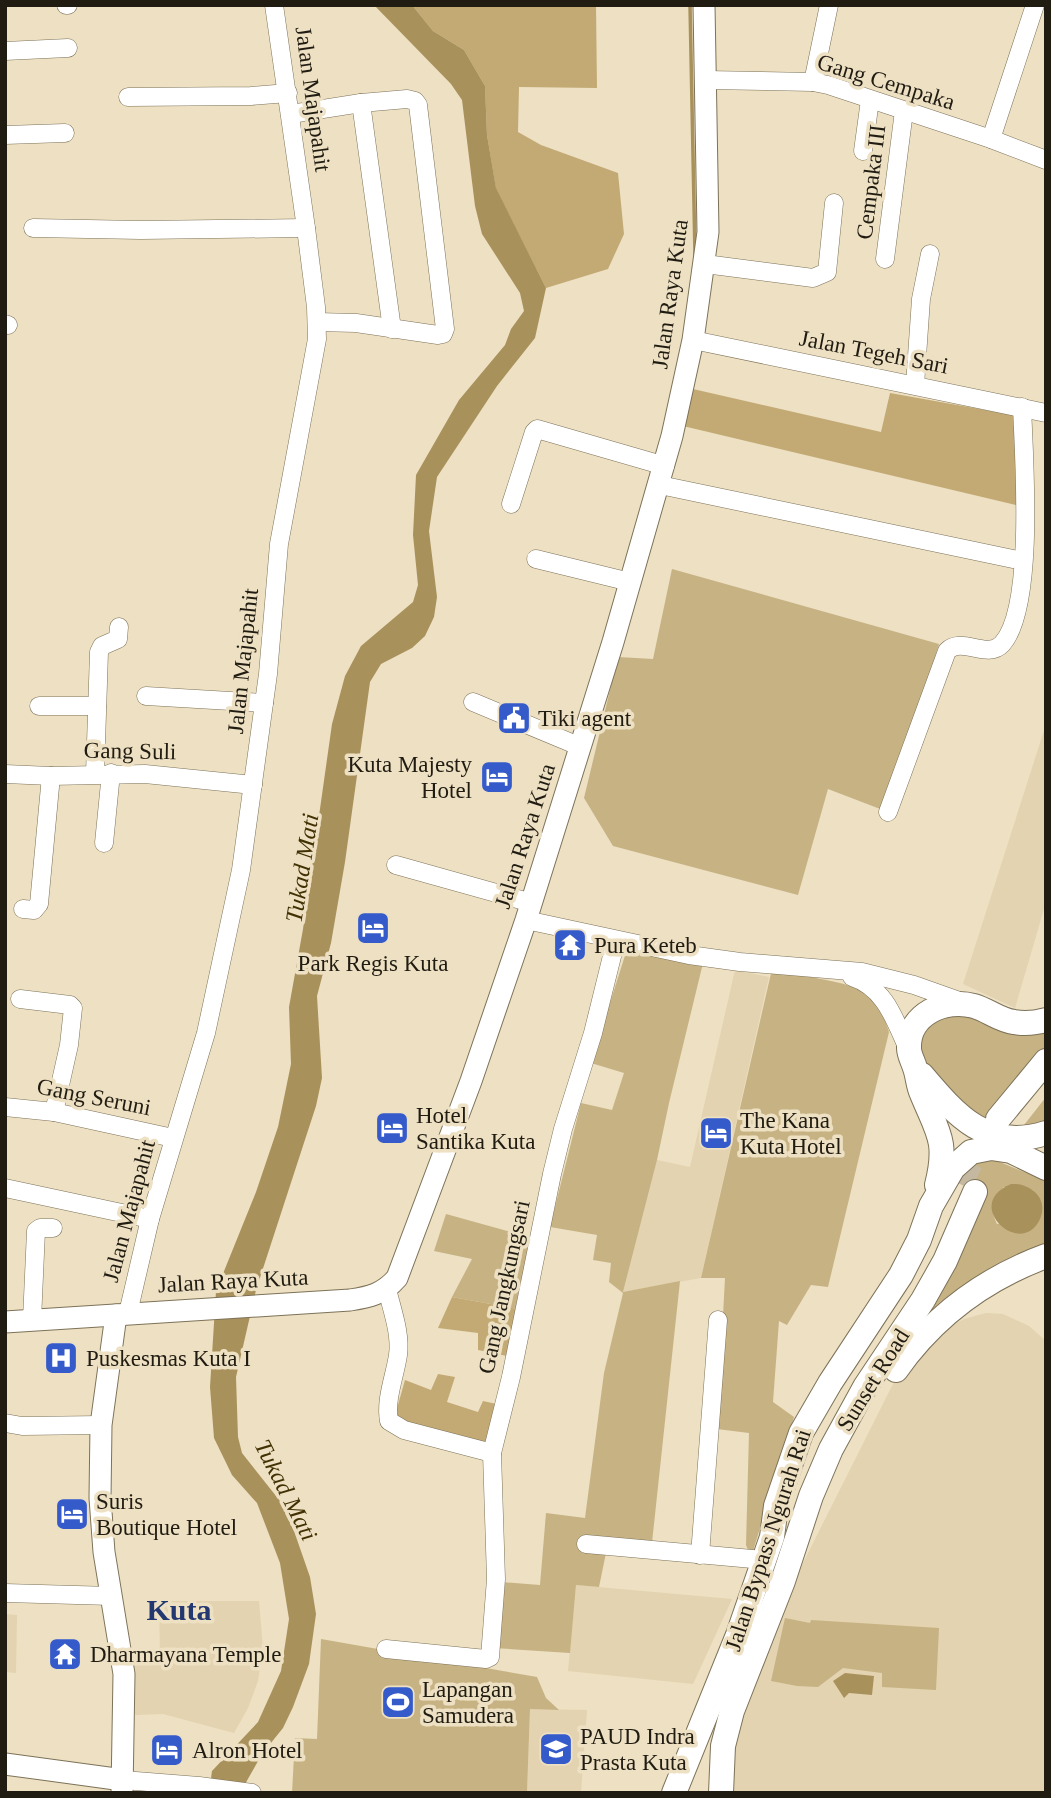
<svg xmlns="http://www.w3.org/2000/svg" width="1051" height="1798" font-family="'Times New Roman',serif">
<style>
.built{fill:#e3d3b0}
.green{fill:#c7b283;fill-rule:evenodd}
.forest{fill:#c3aa74}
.water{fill:#a9915c}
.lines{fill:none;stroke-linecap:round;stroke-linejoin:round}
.stream{stroke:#a9915c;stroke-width:3.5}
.highway-tunnel{stroke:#c4b9a0;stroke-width:24;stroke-dasharray:24 12;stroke-linecap:butt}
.minor-casing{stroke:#7d7258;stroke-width:19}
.major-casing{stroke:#7d7258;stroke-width:23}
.highway-casing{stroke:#7d7258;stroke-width:26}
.minor{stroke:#fff;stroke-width:18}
.major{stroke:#fff;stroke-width:21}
.highway{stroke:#fff;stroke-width:24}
.labels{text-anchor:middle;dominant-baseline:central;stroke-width:7;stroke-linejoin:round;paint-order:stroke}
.street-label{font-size:23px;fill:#211c12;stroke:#ede0c3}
.poi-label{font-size:23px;fill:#211c12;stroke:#ede0c3;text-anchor:start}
.water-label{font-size:24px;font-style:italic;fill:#423103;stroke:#ede0c3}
.district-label{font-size:30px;font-weight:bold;fill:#233870;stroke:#ede0c3}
</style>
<rect width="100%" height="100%" fill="#ede0c3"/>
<g class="built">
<path d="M1046 724V902L1015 1008 963 984Z"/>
<path d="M735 970 769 977 701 1278 623 1292 657 1160 690 1167Z"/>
<path d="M986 1313 1003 1314 1029 1326 1046 1341V1793H730L735 1738 798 1573 897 1376 941 1331 964 1319Z"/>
<path d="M576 1585 732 1599 693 1684 568 1671Z"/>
<path d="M159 1601H259L263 1649 258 1681 248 1708 234 1733 163 1714 135 1715 130 1655H160Z"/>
<path d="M5 1614 17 1615 16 1673 5 1672Z"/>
<path d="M530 1709 587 1710 581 1793H527Z"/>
</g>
<g class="green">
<path d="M672 569 939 644 888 812 828 789 798 895 613 846 584 798 618 657 653 659Z"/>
<path d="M628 946 703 963 669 1103 657 1160 623 1292 680 1281 651 1552 607 1548 599 1587 576 1585 570 1653 494 1648 501 1582 540 1585 546 1513 585 1518 604 1373 623 1293 609 1282 611 1263 593 1260 597 1235 550 1227 581 1103 612 1110 624 1073 591 1063Z"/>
<path d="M772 969C788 972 804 976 821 979 861 987 876 991 889 1032L828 1287 811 1285 787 1325 779 1321 773 1402 794 1417 753 1551 748 1550 746 1545 749 1433 717 1429 725 1278H701Z"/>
<path d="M942 1010C960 1010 974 1019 990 1024 1009 1031 1027 1033 1046 1029V1049L989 1116 1017 1134 1046 1097V1129C983 1152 930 1094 913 1039 919 1025 929 1018 942 1010Z"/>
<path d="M995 1160 1046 1181V1246L912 1333 982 1193 953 1177 968 1163ZM1004 1187 1033 1190 1041 1203 1040 1218 997 1224C990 1210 991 1198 1004 1187Z"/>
<path d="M446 1214 532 1238 518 1309 452 1297 472 1259 434 1251Z"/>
<path d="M785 1618 810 1623 811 1620 939 1628 936 1690 882 1687V1673L843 1668 818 1687 797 1686 771 1681Z"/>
<path d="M321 1639 537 1677 546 1698 559 1710 530 1709 527 1793H292L295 1738 317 1739Z"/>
</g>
<g class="forest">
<path d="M412 5H596L597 88 519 87 518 132 541 145 618 173 624 234 608 269 546 288 496 189 487 135 485 86 464 50 433 31Z"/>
<path d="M693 389 881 432 890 393 1013 415 1020 506 683 426Z"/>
<path d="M452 1297 518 1309 507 1356 478 1350V1333L438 1328Z"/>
<path d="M438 1374 455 1377 447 1402 478 1412 483 1401 501 1405 490 1448 394 1419 405 1380 431 1390Z"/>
</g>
<g class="water">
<path d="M374 5H412L433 31 464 50 485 86 487 135 496 188 546 288 535 338 497 386 437 477 429 531 437 597 434 617 425 636 412 648 381 664 370 682 345 862 331 943 317 996 322 1078 316 1106 256 1290 236 1377 238 1437 242 1453 280 1501 294 1531 310 1577 316 1614 309 1664 293 1707 283 1728 262 1754 240 1793H209L212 1771 258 1722 281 1671 289 1619 280 1563 257 1503 232 1475 214 1438 210 1387 216 1291 256 1192 278 1127 291 1064 289 1007 303 929 332 724 345 676 361 646 413 602 418 585 413 535 416 475 459 400 505 345 511 329 524 311 520 293 482 234 475 206 462 100 451 84Z"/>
<path d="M1011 1184C1030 1183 1049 1198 1040 1219 1021 1260 961 1204 1011 1184Z"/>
<path d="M845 1673 874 1676 872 1695 849 1693 844 1698 833 1681Z"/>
</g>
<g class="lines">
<path class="stream" d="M690 5 695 255"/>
<path class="highway-tunnel" d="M960 1184 981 1144"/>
<g class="minor-casing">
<g id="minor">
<path d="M66 5H68"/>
<path d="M5 51 68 48"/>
<path d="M706 80 813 82 828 85 991 139 1046 160"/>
<path d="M813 82 829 5"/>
<path d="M128 97 251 96 288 93"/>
<path d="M361 103 392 329"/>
<path d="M291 114 361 103 407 99 415 101 418 105 445 329 443 334 438 335 356 323 317 322"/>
<path d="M5 135 65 133"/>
<path d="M991 139 1035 5"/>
<path d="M863 151 870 100"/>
<path d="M33 228 141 230 306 228"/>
<path d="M885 259 904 111"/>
<path d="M705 264 813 278 827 272 834 203"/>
<path d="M5 324 8 325"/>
<path d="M693 340 1046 413"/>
<path d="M915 385 921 299 930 254"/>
<path d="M660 485 1013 559"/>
<path d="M511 504 534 432 537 429 665 466"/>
<path d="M536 559 630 582"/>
<path d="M146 696 264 703"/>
<path d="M473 702 581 747"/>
<path d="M39 706H97"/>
<path d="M5 774 51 776 145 774 253 785"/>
<path d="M95 774 99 652 102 646 118 639 119 627"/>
<path d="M888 812 947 651C962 636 987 660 1002 644 1035 608 1024 458 1022 407"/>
<path d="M104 843 111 773"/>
<path d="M396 865 532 903"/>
<path d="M23 909 34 910 39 904 51 776"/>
<path d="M526 920 689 955 740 962 862 972 914 985 962 1002"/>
<path d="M852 977C886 988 895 1021 909 1051"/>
<path d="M20 999 70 1005 73 1008 69 1045 54 1112"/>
<path d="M5 1107 54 1112 173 1138"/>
<path d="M5 1188 150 1219"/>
<path d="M387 1289C392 1310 401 1334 398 1355 395 1376 385 1399 389 1421L404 1430 492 1453"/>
<path d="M128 1313 150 1219 206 1033 241 870 268 674 279 544 317 339 316 307 306 228 274 5"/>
<path d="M32 1320 36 1231 40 1228H53"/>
<path d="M5 1423 22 1426 101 1425"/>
<path d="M586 1544 764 1560"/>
<path d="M700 1555 718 1320"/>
<path d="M5 1593 112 1596"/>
<path d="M386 1649 486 1659 490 1657 496 1579 492 1453 511 1377 552 1174 563 1129 593 1033 616 940"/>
<path d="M123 1780 199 1786 252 1793"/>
</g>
</g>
<g class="major-casing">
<g id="major">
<path d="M116 1315 101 1425 100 1498 104 1552 124 1674 122 1793"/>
<path d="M5 1322 350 1300C370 1297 383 1294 397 1278L471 1081 526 920 613 642 672 436 693 340 708 232 704 5"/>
<path d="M5 1764 123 1780"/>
</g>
</g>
<g class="highway-casing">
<g id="highway">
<path d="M922 1075C956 1115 987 1152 1046 1133"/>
<path d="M998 1119 1046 1061"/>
<path d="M937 1185C948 1141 938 1133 922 1094 918 1086 918 1076 915 1068 913 1061 909 1055 909 1048 908 1014 945 998 974 1006 988 1010 999 1020 1014 1022 1025 1024 1035 1023 1046 1020"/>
<path d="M896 1370C934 1316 984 1279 1046 1256"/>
<path d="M674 1793 738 1635 772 1537 776 1506 801 1433 830 1383 901 1275 919 1240 931 1206 953 1168 971 1152 991 1148 1011 1151 1046 1168"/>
<path d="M721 1793 723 1746 732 1711 783 1581 811 1496 831 1449 865 1387 923 1300 945 1261 975 1192"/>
</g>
</g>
<use href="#minor" class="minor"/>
<use href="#major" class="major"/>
<use href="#highway" class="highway"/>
</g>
<defs>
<g id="civic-square" transform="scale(1.75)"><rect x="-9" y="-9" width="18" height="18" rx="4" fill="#355bcb" stroke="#ede0c3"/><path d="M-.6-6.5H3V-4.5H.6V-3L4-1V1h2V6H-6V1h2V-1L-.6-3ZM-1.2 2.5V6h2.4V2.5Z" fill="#fff"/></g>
<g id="hotel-square" transform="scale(1.75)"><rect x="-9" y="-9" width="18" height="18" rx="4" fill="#355bcb" stroke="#ede0c3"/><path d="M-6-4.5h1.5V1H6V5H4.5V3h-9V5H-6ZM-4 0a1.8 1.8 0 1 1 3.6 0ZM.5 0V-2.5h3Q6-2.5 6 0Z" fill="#fff"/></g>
<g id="temple-square" transform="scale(1.75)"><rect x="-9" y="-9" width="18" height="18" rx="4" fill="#355bcb" stroke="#ede0c3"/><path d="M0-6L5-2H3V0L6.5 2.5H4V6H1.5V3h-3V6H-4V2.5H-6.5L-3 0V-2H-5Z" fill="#fff"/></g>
<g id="hospital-square" transform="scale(1.75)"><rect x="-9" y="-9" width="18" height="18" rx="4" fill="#355bcb" stroke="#ede0c3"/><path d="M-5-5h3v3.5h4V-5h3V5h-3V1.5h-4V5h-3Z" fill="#fff"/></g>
<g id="stadium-square" transform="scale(1.75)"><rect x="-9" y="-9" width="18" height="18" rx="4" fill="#355bcb" stroke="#ede0c3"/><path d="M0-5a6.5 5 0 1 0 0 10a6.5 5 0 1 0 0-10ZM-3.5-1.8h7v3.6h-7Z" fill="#fff"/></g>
<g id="school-square" transform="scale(1.75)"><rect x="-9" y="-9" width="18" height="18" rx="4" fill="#355bcb" stroke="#ede0c3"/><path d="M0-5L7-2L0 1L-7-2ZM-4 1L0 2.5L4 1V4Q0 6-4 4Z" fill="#fff"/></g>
</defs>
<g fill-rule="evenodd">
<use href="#civic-square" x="514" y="718"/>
<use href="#hotel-square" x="497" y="777"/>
<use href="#hotel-square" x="373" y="928"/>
<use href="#temple-square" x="570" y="945"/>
<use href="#hotel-square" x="392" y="1128"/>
<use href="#hotel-square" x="716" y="1133"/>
<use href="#hospital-square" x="61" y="1358"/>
<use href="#hotel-square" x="72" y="1514"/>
<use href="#temple-square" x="65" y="1654"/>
<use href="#stadium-square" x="398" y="1702"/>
<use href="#school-square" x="556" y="1749"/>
<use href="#hotel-square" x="167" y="1750"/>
</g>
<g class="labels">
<g class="street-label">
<text transform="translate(886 82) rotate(17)">Gang Cempaka</text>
<text transform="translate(313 99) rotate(82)">Jalan Majapahit</text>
<text transform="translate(871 182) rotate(-83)">Cempaka III</text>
<text transform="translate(670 294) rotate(-82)">Jalan Raya Kuta</text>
<text transform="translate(874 352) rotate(11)">Jalan Tegeh Sari</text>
<text transform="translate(243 661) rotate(-84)">Jalan Majapahit</text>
<text transform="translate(130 751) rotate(1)">Gang Suli</text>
<text transform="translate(525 836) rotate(-72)">Jalan Raya Kuta</text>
<text transform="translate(94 1097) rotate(11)">Gang Seruni</text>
<text transform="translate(129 1211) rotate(-75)">Jalan Majapahit</text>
<text transform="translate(233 1281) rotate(-3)">Jalan Raya Kuta</text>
<text transform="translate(504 1287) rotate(-78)">Gang Jangkungsari</text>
<text transform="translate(873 1380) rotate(-58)">Sunset Road</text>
<text transform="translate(768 1540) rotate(-72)">Jalan Bypass Ngurah Rai</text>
</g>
<g class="poi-label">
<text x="538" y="718">Tiki agent</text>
<text x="472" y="764" text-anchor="end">Kuta Majesty<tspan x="472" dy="26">Hotel</tspan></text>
<text x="594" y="945">Pura Keteb</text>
<text x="373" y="963" text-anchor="middle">Park Regis Kuta</text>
<text x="416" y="1115">Hotel<tspan x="416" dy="26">Santika Kuta</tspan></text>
<text x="740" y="1120">The Kana<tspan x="740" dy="26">Kuta Hotel</tspan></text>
<text x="86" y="1358">Puskesmas Kuta I</text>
<text x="96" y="1501">Suris<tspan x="96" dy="26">Boutique Hotel</tspan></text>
<text x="90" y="1654">Dharmayana Temple</text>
<text x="422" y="1689">Lapangan<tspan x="422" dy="26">Samudera</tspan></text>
<text x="580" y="1736">PAUD Indra<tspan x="580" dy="26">Prasta Kuta</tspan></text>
<text x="192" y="1750">Alron Hotel</text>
</g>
<g class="water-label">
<text transform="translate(302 868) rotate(-81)">Tukad Mati</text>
<text transform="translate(286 1490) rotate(63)">Tukad Mati</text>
</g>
<g class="district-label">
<text x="179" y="1609">Kuta</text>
</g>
</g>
<rect width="1051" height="1798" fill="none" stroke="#211c12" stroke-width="14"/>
</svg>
